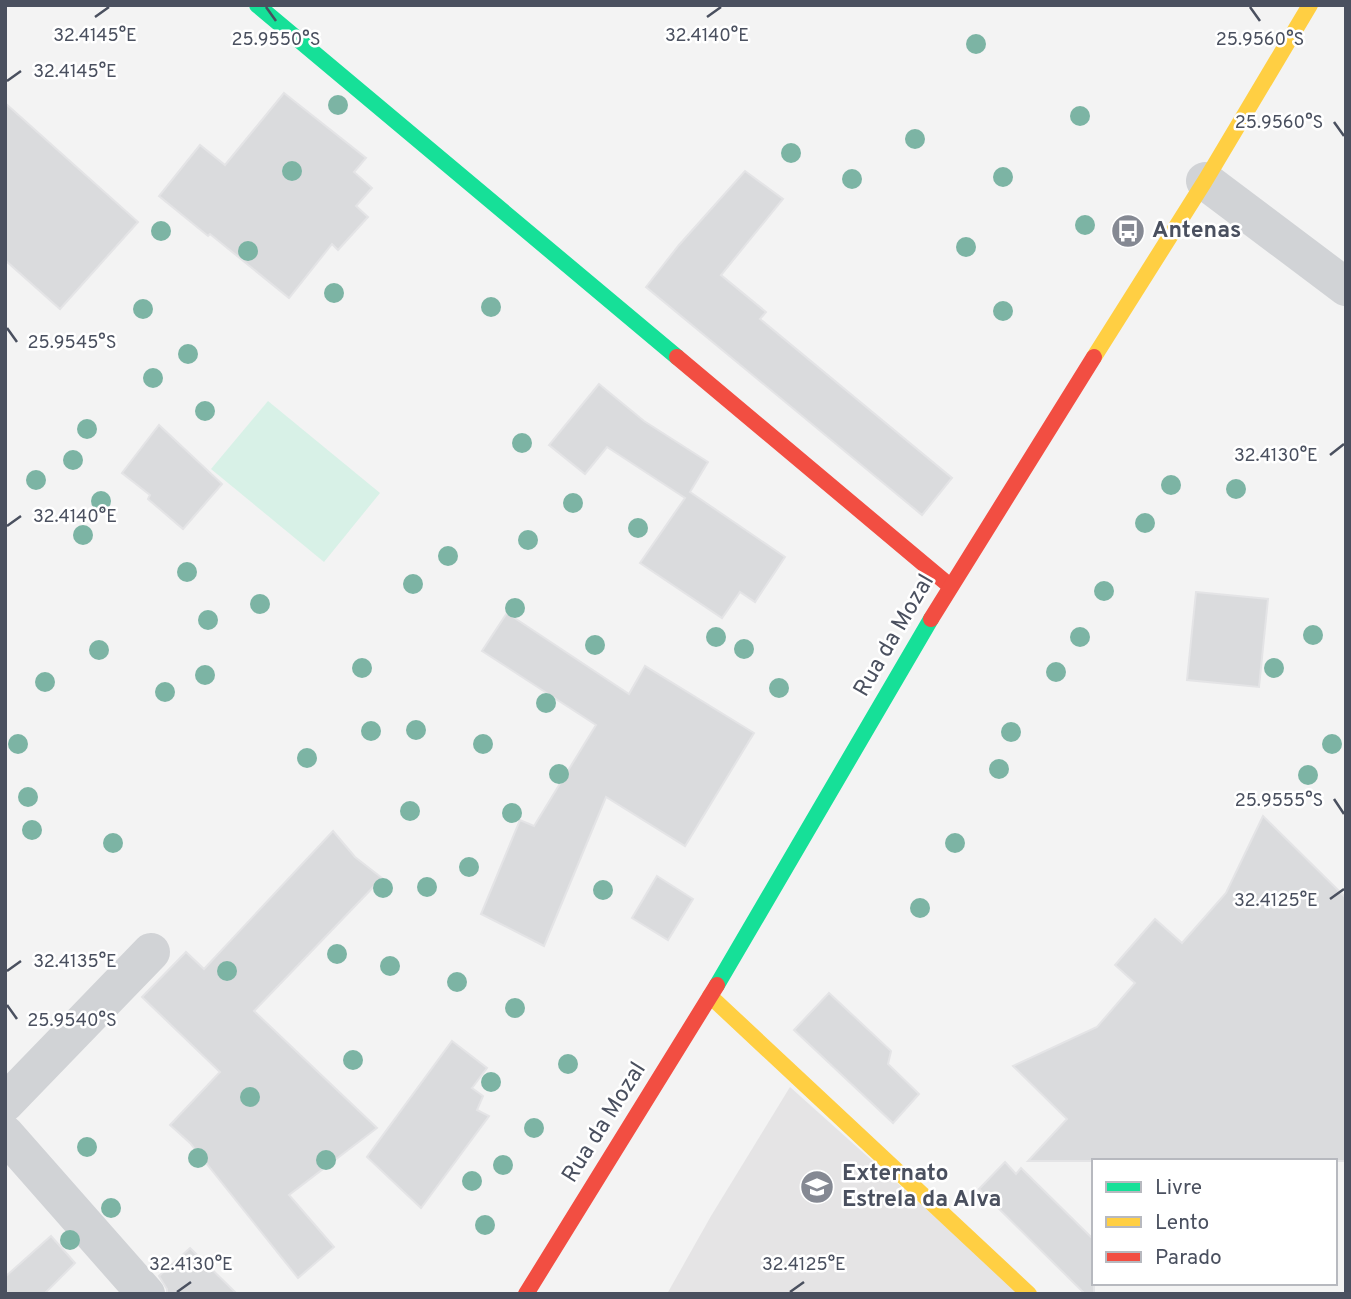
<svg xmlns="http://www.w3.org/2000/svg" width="1351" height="1299" font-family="Overpass,sans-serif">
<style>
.education{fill:#e5e4e5}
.green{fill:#d8f1e7}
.building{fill:#dadbdd;stroke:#e4e4e6;stroke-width:2}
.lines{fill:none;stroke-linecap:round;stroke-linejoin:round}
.street{stroke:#d1d3d6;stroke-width:38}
.fast{stroke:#16e098;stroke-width:16}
.slow{stroke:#ffcf43;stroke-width:16}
.jam{stroke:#f24e42;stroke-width:16}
.tree{fill:#7cb4a4}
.ticks{fill:none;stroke:#4a505f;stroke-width:2.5}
.labels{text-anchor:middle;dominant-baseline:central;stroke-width:5;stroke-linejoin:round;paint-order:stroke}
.poi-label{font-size:23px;font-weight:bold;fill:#4a505f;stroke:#fff;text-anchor:start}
.street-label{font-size:23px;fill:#4a505f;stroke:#fff}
.ticks-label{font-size:18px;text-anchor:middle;fill:#4a505f;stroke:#fff;stroke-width:5;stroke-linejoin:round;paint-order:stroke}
</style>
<rect width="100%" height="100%" fill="#f3f3f3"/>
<path class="education" d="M790 1087 1021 1294H667L711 1216Z"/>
<path class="green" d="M268 401 380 493 324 562 211 469Z"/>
<g class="building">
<path d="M284 93 366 158 354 172 372 188 356 206 368 217 338 250 332 244 289 298 210 234 208 236 159 196 200 145 225 165Z"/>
<path d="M5 103 138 222 60 309 5 260Z"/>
<path d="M745 171 783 199 721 275 766 312 760 319 952 478 922 515 646 287 679 245Z"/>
<path d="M599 384 644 421 708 462 690 492 785 557 755 602 740 592 722 618 640 563 685 498 607 447 585 474 549 445Z"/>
<path d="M159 425 222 484 183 529 148 499 150 495 122 473Z"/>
<path d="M1196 592 1268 599 1259 687 1187 680Z"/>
<path d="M507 613 629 694 645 666 754 733 685 846 606 797 544 946 481 914 520 820 534 826 596 725 482 651Z"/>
<path d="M1263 816 1346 898V1161H1028L1067 1119 1013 1066 1097 1027 1135 983 1115 965 1155 919 1182 943 1226 893Z"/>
<path d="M333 831 355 857 382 878 254 1011 377 1128 289 1195 334 1247 298 1278 190 1143 170 1125 220 1072 142 997 186 952 204 969Z"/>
<path d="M657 876 693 899 668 940 632 918Z"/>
<path d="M829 993 891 1051 888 1064 919 1094 893 1123 794 1030Z"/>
<path d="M452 1041 487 1068 472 1088 483 1096 477 1110 489 1116 421 1208 367 1157Z"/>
<path d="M1005 1162 1016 1174 1021 1168 1094 1240V1294H1085L979 1189Z"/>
<path d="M51 1236 75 1263 44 1294H5V1277Z"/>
<path d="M190 1248 237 1294H167V1289L159 1276Z"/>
</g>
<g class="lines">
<g class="street">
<path d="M1205 181 1346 287"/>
<path d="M5 1103 151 952"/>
<path d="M5 1134 146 1294"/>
</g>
<g class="fast">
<path d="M257 5 677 357"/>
<path d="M717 985 931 619"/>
</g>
<g class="slow">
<path d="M1094 357 1205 181 1310 5"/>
<path d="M710 996 1029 1294"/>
</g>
<g class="jam">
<path d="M677 357 950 586"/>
<path d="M931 619 1094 357"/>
<path d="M526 1294 717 985"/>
</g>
</g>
<g class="tree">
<circle cx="976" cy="44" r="10"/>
<circle cx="338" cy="105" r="10"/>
<circle cx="1080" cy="116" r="10"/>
<circle cx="915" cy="139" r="10"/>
<circle cx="791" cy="153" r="10"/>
<circle cx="292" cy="171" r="10"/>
<circle cx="1003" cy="177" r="10"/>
<circle cx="852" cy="179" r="10"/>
<circle cx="1085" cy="225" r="10"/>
<circle cx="161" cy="231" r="10"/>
<circle cx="966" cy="247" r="10"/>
<circle cx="248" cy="251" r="10"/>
<circle cx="334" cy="293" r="10"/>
<circle cx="491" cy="307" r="10"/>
<circle cx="143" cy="309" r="10"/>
<circle cx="1003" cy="311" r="10"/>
<circle cx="188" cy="354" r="10"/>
<circle cx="153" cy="378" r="10"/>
<circle cx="205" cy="411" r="10"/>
<circle cx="87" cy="429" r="10"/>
<circle cx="522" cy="443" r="10"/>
<circle cx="73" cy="460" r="10"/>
<circle cx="36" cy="480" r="10"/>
<circle cx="1171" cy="485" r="10"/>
<circle cx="1236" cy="489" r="10"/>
<circle cx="101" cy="501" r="10"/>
<circle cx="573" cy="503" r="10"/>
<circle cx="1145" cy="523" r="10"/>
<circle cx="638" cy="528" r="10"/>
<circle cx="83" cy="535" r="10"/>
<circle cx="528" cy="540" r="10"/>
<circle cx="448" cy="556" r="10"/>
<circle cx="187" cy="572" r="10"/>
<circle cx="413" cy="584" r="10"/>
<circle cx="1104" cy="591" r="10"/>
<circle cx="260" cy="604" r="10"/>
<circle cx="515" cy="608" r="10"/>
<circle cx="208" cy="620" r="10"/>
<circle cx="1313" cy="635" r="10"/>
<circle cx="716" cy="637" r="10"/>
<circle cx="1080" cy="637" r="10"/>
<circle cx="595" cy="645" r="10"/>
<circle cx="744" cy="649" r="10"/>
<circle cx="99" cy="650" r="10"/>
<circle cx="362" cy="668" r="10"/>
<circle cx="1274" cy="668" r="10"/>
<circle cx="1056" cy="672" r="10"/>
<circle cx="205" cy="675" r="10"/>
<circle cx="45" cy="682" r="10"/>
<circle cx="779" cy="688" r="10"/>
<circle cx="165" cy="692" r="10"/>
<circle cx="546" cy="703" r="10"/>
<circle cx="416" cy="730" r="10"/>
<circle cx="371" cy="731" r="10"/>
<circle cx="1011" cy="732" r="10"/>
<circle cx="18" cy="744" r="10"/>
<circle cx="483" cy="744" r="10"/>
<circle cx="1332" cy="744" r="10"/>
<circle cx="307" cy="758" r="10"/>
<circle cx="999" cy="769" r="10"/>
<circle cx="559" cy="774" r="10"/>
<circle cx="1308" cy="775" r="10"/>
<circle cx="28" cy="797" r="10"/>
<circle cx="410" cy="811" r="10"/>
<circle cx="512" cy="813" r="10"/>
<circle cx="32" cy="830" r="10"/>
<circle cx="113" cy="843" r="10"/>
<circle cx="955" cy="843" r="10"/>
<circle cx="469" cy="867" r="10"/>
<circle cx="427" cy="887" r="10"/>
<circle cx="383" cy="888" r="10"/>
<circle cx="603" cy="890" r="10"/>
<circle cx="920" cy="908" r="10"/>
<circle cx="337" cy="954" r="10"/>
<circle cx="390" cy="966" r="10"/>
<circle cx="227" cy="971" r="10"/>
<circle cx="457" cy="982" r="10"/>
<circle cx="515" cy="1008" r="10"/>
<circle cx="353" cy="1060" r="10"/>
<circle cx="568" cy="1064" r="10"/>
<circle cx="491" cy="1082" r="10"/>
<circle cx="250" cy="1097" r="10"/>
<circle cx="534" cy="1128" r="10"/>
<circle cx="87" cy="1147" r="10"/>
<circle cx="198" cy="1158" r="10"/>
<circle cx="326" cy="1160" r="10"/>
<circle cx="503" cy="1165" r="10"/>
<circle cx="472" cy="1181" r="10"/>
<circle cx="111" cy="1208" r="10"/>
<circle cx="485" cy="1225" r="10"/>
<circle cx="70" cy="1240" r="10"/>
</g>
<path class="ticks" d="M266 7 276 21M1250 7 1260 21M95 17 109 7M707 17 721 7M7 81 21 71M1334 122 1344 136M7 328 17 342M1330 455 1344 444M7 526 21 516M1334 799 1344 814M1330 899 1344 889M7 971 21 961M7 1005 17 1019M177 1292 191 1282M790 1292 804 1282"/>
<defs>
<g id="bus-disc" transform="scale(1.75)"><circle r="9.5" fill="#858993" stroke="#fff"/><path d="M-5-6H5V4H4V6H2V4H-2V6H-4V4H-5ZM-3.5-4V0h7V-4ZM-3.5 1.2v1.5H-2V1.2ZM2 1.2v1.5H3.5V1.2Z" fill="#fff"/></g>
<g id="university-disc" transform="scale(1.75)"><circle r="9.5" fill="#858993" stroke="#fff"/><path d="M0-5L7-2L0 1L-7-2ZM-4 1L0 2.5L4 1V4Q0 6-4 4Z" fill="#fff"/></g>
</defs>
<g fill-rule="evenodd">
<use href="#bus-disc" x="1128" y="231"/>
<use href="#university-disc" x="817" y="1187"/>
</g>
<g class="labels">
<g class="poi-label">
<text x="1152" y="231">Antenas</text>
<text x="842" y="1174">Externato<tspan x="842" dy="26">Estrela da Alva</tspan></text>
</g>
<g class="street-label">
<text transform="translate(895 636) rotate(-60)">Rua da Mozal</text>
<text transform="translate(605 1123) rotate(-58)">Rua da Mozal</text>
</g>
</g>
<g class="ticks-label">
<text x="95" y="41">32.4145°E</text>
<text x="707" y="41">32.4140°E</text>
<text x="276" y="45">25.9550°S</text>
<text x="1260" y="45">25.9560°S</text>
<text x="75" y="77">32.4145°E</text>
<text x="1279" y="128">25.9560°S</text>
<text x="72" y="348">25.9545°S</text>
<text x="1276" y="461">32.4130°E</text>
<text x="75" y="522">32.4140°E</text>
<text x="1279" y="806">25.9555°S</text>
<text x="1276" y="906">32.4125°E</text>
<text x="75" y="967">32.4135°E</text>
<text x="72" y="1026">25.9540°S</text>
<text x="191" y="1270">32.4130°E</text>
<text x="804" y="1270">32.4125°E</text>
</g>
<rect width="1351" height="1299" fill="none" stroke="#4a505f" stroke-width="14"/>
<rect x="1092" y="1159" width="245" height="126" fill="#ffffff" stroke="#b7b9bf" stroke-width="2"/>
<rect x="1106" y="1182" width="35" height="10" fill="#16e098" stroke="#b7b9bf" stroke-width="2"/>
<text x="1155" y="1194" font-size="21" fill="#4a505f">Livre</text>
<rect x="1106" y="1217" width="35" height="10" fill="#ffcf43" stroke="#b7b9bf" stroke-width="2"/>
<text x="1155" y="1229" font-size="21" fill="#4a505f">Lento</text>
<rect x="1106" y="1252" width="35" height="10" fill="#f24e42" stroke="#b7b9bf" stroke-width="2"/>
<text x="1155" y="1264" font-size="21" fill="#4a505f">Parado</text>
</svg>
